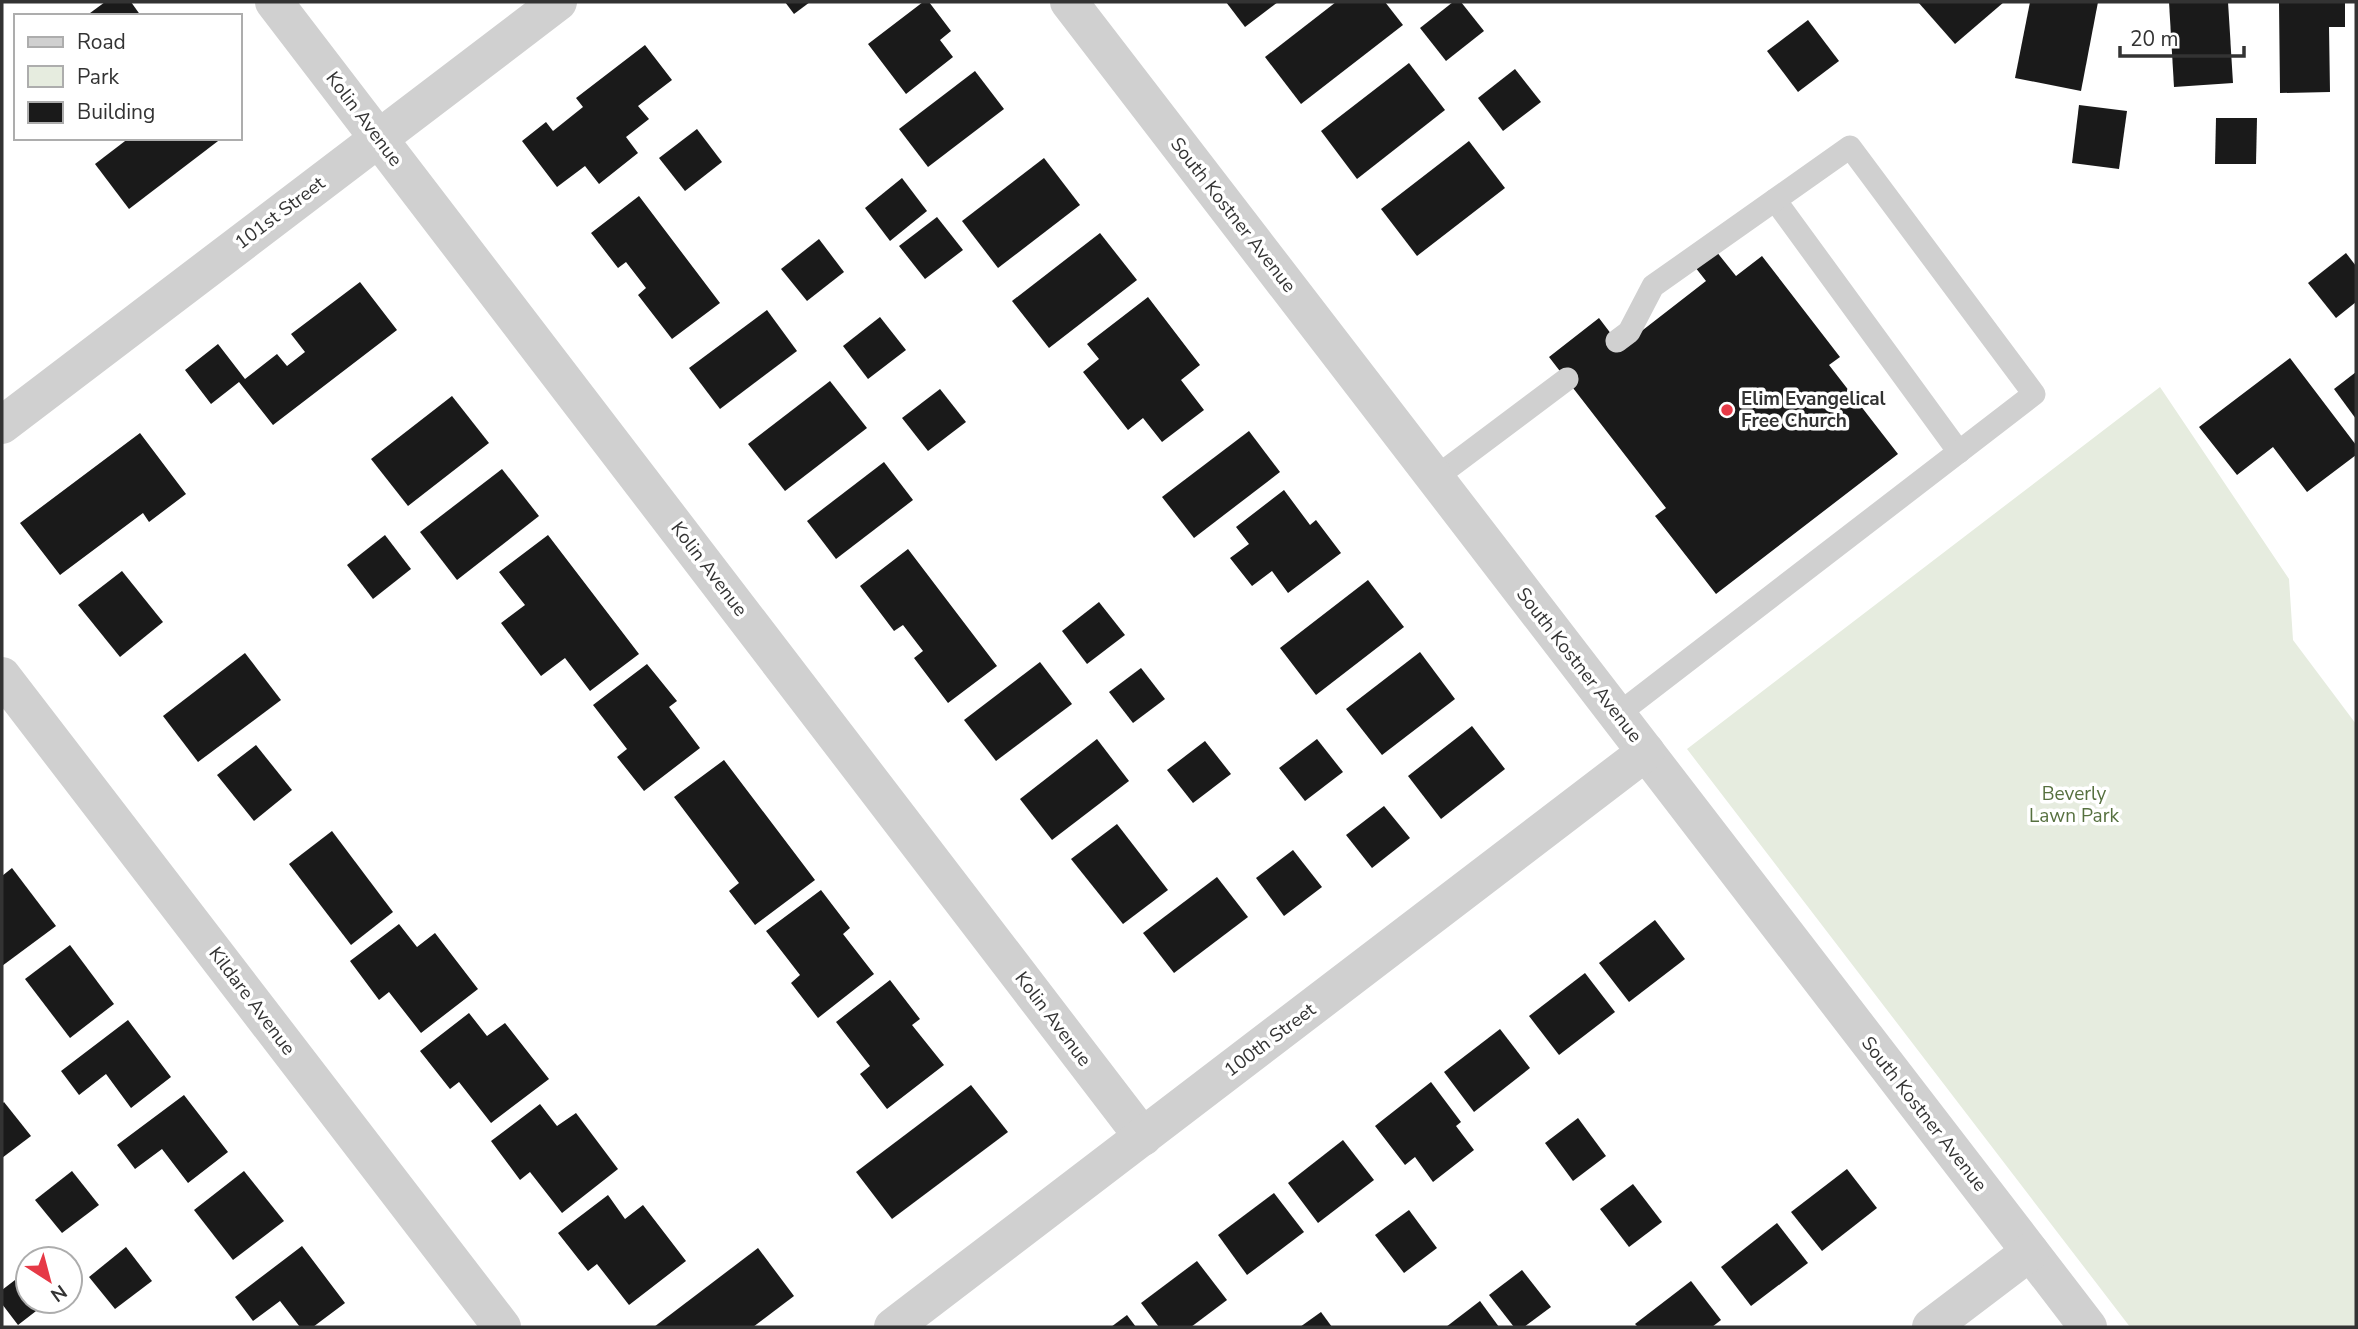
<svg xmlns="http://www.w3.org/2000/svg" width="2358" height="1329" font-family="'Nunito Sans',sans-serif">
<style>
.green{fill:#e6ecdf}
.building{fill:#1a1a1a}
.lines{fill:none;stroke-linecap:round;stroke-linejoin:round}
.lane{stroke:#d0d0d0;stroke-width:23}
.street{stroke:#d0d0d0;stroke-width:38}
.poi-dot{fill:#e63946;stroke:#fff;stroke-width:2.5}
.labels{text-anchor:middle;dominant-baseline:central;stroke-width:7;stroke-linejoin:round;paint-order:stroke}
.street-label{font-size:19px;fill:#333;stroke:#fff}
.poi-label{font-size:19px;font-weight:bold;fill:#333;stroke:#fff;text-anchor:start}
.park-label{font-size:19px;fill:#56703f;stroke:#fff}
</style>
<rect width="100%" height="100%" fill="#fff"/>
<path class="green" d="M2160 387 2289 579 2293 640 2356 724V1327H2130L1687 749Z"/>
<g class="building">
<path d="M105 2H131L141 16H86Z"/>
<path d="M785 2H810L794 14Z"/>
<path d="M923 2H929L951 31 940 40 953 57 906 94 868 44Z"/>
<path d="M1226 2H1278L1245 27Z"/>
<path d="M1336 2H1385L1403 25 1301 104 1265 57Z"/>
<path d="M1453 2H1461L1484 31 1446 61 1420 28Z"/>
<path d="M1918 2H2004L1955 44Z"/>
<path d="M2030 2H2098L2081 91 2015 78Z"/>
<path d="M2169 2H2228L2233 83 2174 87Z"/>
<path d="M2279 2H2345V27H2329L2330 92 2280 93Z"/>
<path d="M1808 20 1839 61 1798 92 1767 51Z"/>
<path d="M645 45 672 80 638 106 649 119 626 137 638 153 599 184 585 166 557 187 522 141 546 122 553 131 583 107 576 98Z"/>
<path d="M1409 63 1445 110 1357 179 1321 131Z"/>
<path d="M1515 69 1541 102 1503 131 1478 98Z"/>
<path d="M975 71 1004 109 928 167 899 129Z"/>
<path d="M2079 105 2127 111 2119 169 2072 163Z"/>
<path d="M2216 118H2257L2256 164H2215Z"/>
<path d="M697 129 722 162 685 191 659 158Z"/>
<path d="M129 138H222L129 209 95 164Z"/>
<path d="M1469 141 1505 188 1417 256 1381 209Z"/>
<path d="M1044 158 1080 205 998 268 962 221Z"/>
<path d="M902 178 927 211 890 241 865 208Z"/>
<path d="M639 196 720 303 672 339 638 295 646 288 626 262 618 268 591 233Z"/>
<path d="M937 217 963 250 925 279 899 246Z"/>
<path d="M1100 233 1137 280 1049 348 1012 301Z"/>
<path d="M819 239 844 272 807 301 781 269Z"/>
<path d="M1716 251 1736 276 1762 256 1840 357 1829 365 1898 454 1716 594 1655 516 1666 508 1549 357 1599 318 1621 347 1706 281 1695 267Z"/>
<path d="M2346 253 2356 266V302L2336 318 2308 283Z"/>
<path d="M360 282 397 330 273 425 239 382 211 404 185 370 218 344 245 379 277 354 287 366 305 352 291 334Z"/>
<path d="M1148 297 1200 365 1181 380 1204 410 1162 442 1143 418 1128 430 1083 372 1099 359 1087 344Z"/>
<path d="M767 310 797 351 720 409 689 368Z"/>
<path d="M880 317 906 350 868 379 843 346Z"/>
<path d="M2290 358 2356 445V455L2307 492 2273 447 2237 475 2199 427Z"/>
<path d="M2356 372V419L2334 389Z"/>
<path d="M830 381 867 428 785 491 748 444Z"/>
<path d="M940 389 966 422 928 451 902 418Z"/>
<path d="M452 396 489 443 408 506 371 459Z"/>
<path d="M1249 431 1280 472 1194 538 1162 497Z"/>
<path d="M140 433 186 494 149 522 143 513 60 575 20 523Z"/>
<path d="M884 462 913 500 836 559 807 521Z"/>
<path d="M502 469 539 516 457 580 420 532Z"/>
<path d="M1284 490 1310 525 1316 520 1341 553 1288 593 1272 571 1252 586 1230 558 1249 544 1236 527Z"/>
<path d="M385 535 411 569 373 599 347 565Z"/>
<path d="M548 535 639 654 590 691 565 658 541 676 501 623 525 605 499 572Z"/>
<path d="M908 549 997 666 948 703 914 658 923 651 903 625 894 631 860 586Z"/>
<path d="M122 571 163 622 120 657 78 605Z"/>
<path d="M1368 580 1404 627 1316 695 1280 648Z"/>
<path d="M1099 602 1125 635 1087 664 1062 631Z"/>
<path d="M1420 652 1455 699 1382 755 1346 709Z"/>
<path d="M245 653 281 700 198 762 163 716Z"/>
<path d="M1040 662 1072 704 996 761 964 720Z"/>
<path d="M647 664 677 701 669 707 700 748 644 791 617 757 627 749 593 705Z"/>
<path d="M1141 668 1165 699 1133 723 1109 692Z"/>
<path d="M1472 726 1505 769 1441 819 1408 776Z"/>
<path d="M1097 739 1129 781 1052 840 1020 799Z"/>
<path d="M1317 739 1343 772 1305 801 1279 768Z"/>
<path d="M1205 741 1231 774 1193 803 1167 770Z"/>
<path d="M256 745 292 790 254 821 217 775Z"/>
<path d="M724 760 815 880 755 925 729 891 739 883 674 797Z"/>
<path d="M1384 806 1410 838 1372 868 1346 835Z"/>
<path d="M1117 824 1168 890 1123 924 1071 859Z"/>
<path d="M332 831 393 912 351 945 289 864Z"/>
<path d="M1293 850 1322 887 1284 916 1256 878Z"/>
<path d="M12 868 56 926 2 966V876Z"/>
<path d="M1217 877 1248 917 1174 973 1143 933Z"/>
<path d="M821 890 850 928 843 934 874 974 818 1018 791 983 800 975 766 931Z"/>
<path d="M1655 920 1685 959 1629 1002 1599 963Z"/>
<path d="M399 924 417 947 435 933 478 989 421 1033 389 992 379 1000 350 961Z"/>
<path d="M70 945 114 1004 70 1038 25 979Z"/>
<path d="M1585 973 1615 1012 1559 1055 1529 1016Z"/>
<path d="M890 980 920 1019 912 1025 944 1065 887 1109 860 1074 870 1066 836 1022Z"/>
<path d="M469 1013 487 1036 505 1023 549 1079 491 1123 459 1082 450 1089 420 1051Z"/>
<path d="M128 1020 171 1077 131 1108 106 1074 79 1095 61 1071Z"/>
<path d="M1500 1029 1530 1068 1474 1112 1444 1072Z"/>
<path d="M1431 1082 1461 1122 1456 1126 1474 1150 1433 1182 1415 1157 1405 1165 1375 1126Z"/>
<path d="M971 1085 1008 1132 892 1219 856 1172Z"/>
<path d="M184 1095 228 1152 188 1183 162 1149 135 1169 117 1145Z"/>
<path d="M4 1102 31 1136 2 1158V1104Z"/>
<path d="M540 1104 557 1126 576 1113 618 1169 562 1213 530 1172 520 1180 491 1141Z"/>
<path d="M1578 1118 1606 1156 1573 1181 1545 1143Z"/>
<path d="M1343 1140 1374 1180 1318 1223 1288 1183Z"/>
<path d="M1847 1169 1877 1208 1822 1251 1791 1212Z"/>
<path d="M72 1171 99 1205 62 1233 35 1200Z"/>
<path d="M244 1171 284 1221 233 1260 194 1210Z"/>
<path d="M1633 1184 1662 1222 1629 1247 1600 1209Z"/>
<path d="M1274 1193 1304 1232 1247 1275 1218 1235Z"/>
<path d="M608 1195 625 1219 643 1205 686 1261 629 1305 597 1264 588 1271 558 1233Z"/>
<path d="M1409 1210 1437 1248 1404 1273 1375 1235Z"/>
<path d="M1777 1223 1808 1263 1751 1306 1721 1267Z"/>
<path d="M302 1246 345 1303 313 1327H300L280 1301 253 1321 235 1297Z"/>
<path d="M126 1247 152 1281 115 1309 89 1277Z"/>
<path d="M758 1248 794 1296 753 1327H654Z"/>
<path d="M1197 1261 1227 1300 1191 1327H1159L1141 1303Z"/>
<path d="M28 1270V1301H49L18 1325 2 1304V1290Z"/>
<path d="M1522 1270 1551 1307 1524 1327H1514L1489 1295Z"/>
<path d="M1691 1281 1721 1320 1712 1327H1638L1635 1324Z"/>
<path d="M1480 1301 1499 1327H1446Z"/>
<path d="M1321 1312 1332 1327H1300Z"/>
<path d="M1127 1315 1136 1327H1111Z"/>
</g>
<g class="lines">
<g class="lane">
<path d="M1775 200 1959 452"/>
<path d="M1435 478 1567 379"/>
<path d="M1617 715 2034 394 1850 147 1653 286 1629 332 1617 341"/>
</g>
<g class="street">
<path d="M274 2 1143 1137"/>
<path d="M1069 2 2088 1327"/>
<path d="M2 425 558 2"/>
<path d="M2 676 502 1327"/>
<path d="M893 1327 1646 752"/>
<path d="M1931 1327 2030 1252"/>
</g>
</g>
<circle class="poi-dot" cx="1727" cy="410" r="7"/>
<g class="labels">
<g class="street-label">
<text transform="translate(364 119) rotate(53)">Kolin Avenue</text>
<text transform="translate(280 213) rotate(-37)">101st Street</text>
<text transform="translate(1233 215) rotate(52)">South Kostner Avenue</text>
<text transform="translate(709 569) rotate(53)">Kolin Avenue</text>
<text transform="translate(1579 665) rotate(52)">South Kostner Avenue</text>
<text transform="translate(252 1001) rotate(53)">Kildare Avenue</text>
<text transform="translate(1053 1019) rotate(53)">Kolin Avenue</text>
<text transform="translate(1270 1040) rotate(-37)">100th Street</text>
<text transform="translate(1924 1114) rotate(52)">South Kostner Avenue</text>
</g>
<g class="poi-label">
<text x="1741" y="399">Elim Evangelical<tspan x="1741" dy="22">Free Church</tspan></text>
</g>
<g class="park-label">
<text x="2074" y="794">Beverly<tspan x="2074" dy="22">Lawn Park</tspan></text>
</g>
</g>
<rect width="2358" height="1329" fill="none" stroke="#333333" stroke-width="7"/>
<rect x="14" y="14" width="228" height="126" fill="#ffffff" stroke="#adadad" stroke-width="2"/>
<rect x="28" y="37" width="35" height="10" fill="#d0d0d0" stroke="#adadad" stroke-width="2"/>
<text x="77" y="49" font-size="21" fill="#333333">Road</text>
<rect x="28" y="66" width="35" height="21" fill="#e6ecdf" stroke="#adadad" stroke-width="2"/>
<text x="77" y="84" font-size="21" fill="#333333">Park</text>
<rect x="28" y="102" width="35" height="21" fill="#1a1a1a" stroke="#adadad" stroke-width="2"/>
<text x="77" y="119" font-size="21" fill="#333333">Building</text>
<g transform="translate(49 1280) rotate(144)"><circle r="33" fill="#ffffff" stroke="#adadad" stroke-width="2"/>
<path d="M0-5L12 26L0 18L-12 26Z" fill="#e63946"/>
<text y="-10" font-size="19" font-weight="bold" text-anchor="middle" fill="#333333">N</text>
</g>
<path d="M2120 46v10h124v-10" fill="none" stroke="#333333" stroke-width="3.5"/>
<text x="2130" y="46" font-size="21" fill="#333333" stroke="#ffffff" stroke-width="5" paint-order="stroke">20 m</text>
</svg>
